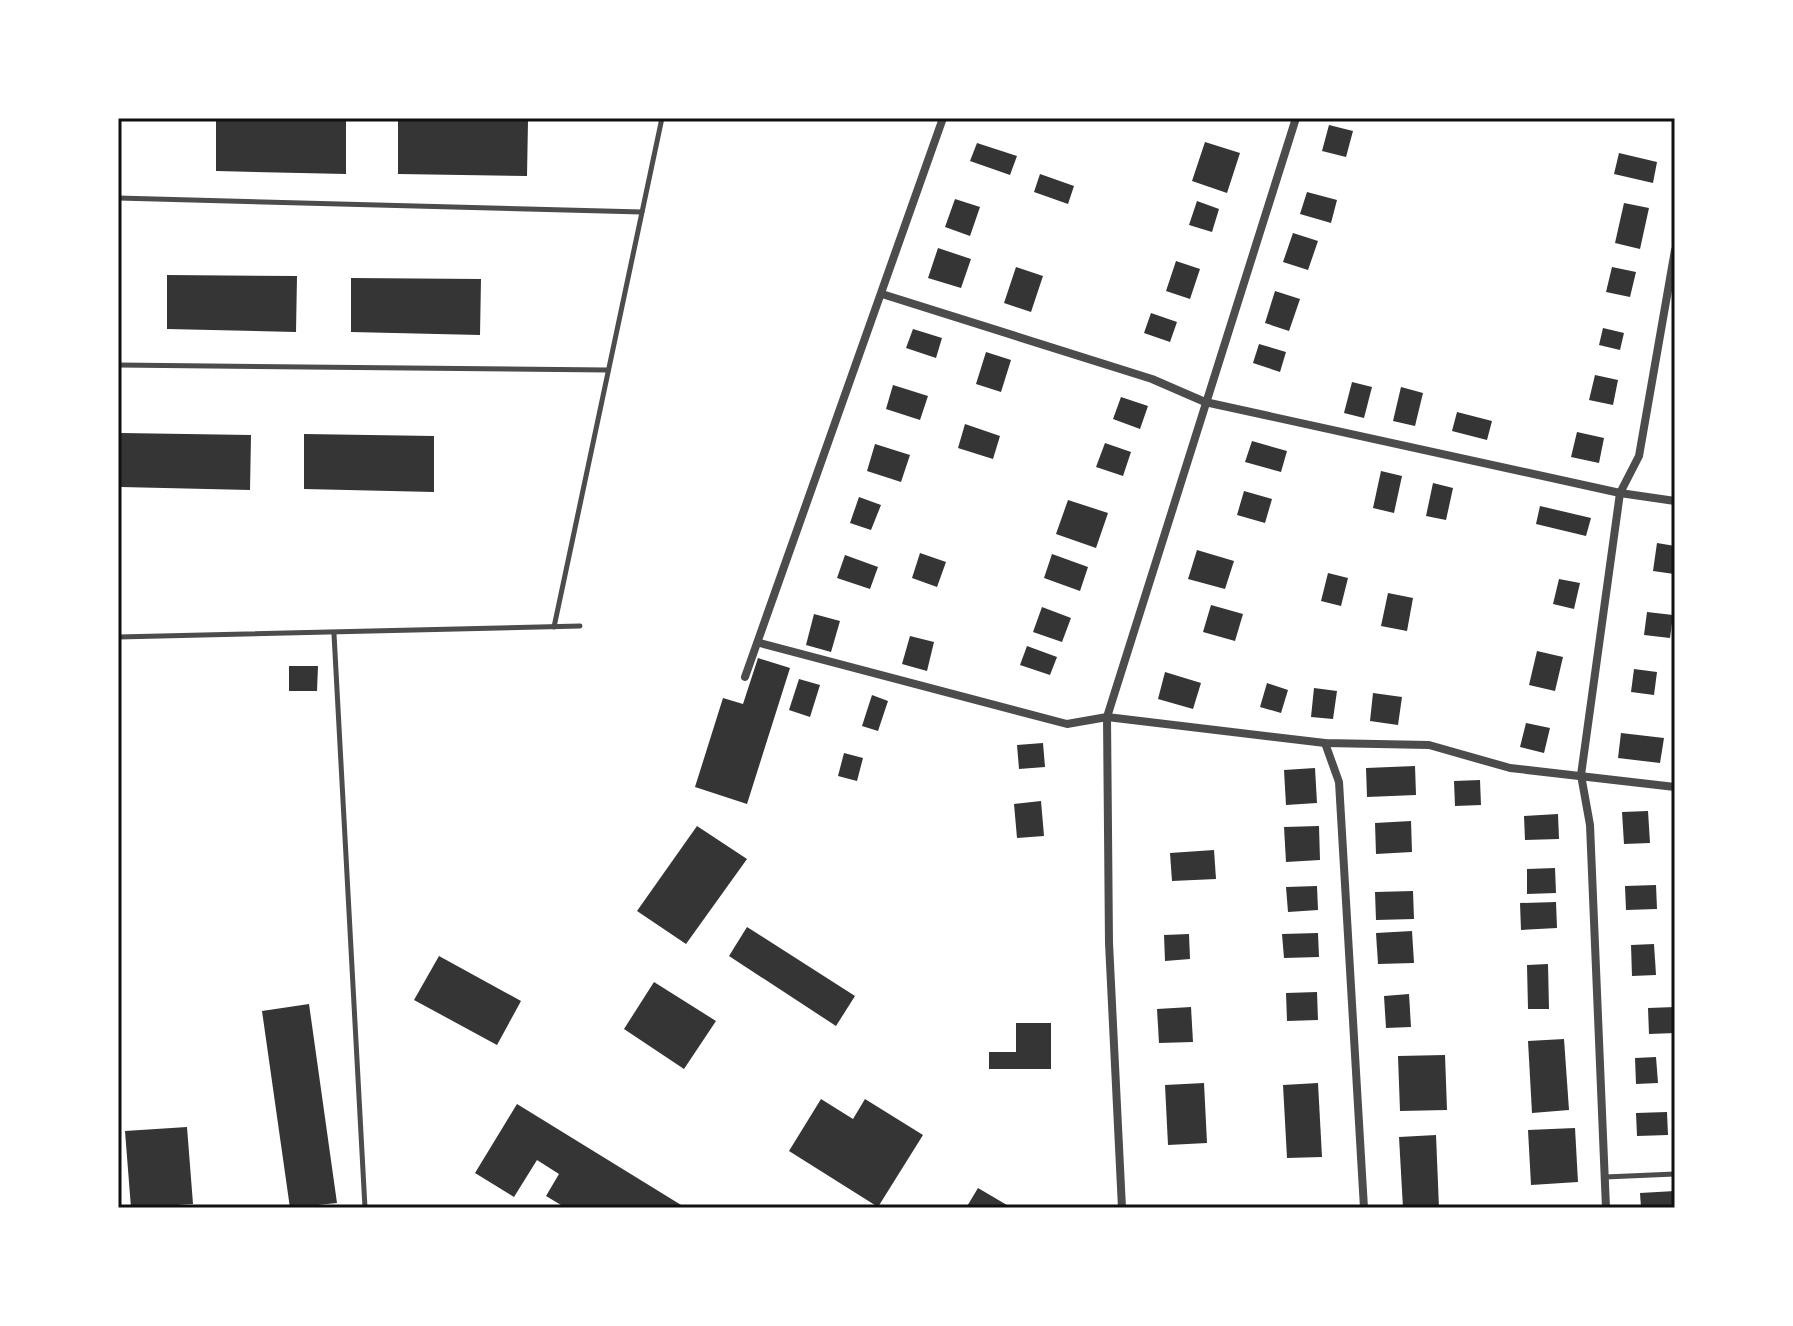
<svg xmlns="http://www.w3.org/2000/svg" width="1793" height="1326" font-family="Raleway,sans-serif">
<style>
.building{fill:#353535}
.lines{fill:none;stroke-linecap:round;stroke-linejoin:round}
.service{stroke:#4c4c4c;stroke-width:5}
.minor{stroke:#4c4c4c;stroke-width:8}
.neatline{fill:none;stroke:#111;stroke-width:3}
</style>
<rect width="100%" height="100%" fill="#fff"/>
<g class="building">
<path d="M216 118H346V174L216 171Z"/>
<path d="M398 119 528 121 527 176 398 174Z"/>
<path d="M1329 125 1353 131 1346 157 1322 151Z"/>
<path d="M1205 142 1240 153 1227 193 1192 181Z"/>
<path d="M977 143 1017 156 1010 175 970 161Z"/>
<path d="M1619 153 1657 162 1653 183 1614 174Z"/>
<path d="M1040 174 1074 186 1068 204 1034 192Z"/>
<path d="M1307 192 1337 200 1331 223 1300 214Z"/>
<path d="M955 199 980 207 970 236 945 227Z"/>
<path d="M1197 201 1219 209 1212 232 1189 225Z"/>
<path d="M1624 203 1649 208 1640 249 1615 243Z"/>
<path d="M1293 233 1318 241 1308 270 1283 262Z"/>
<path d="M938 248 971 259 961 288 928 278Z"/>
<path d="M1176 261 1200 269 1190 299 1166 291Z"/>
<path d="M1016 267 1043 276 1031 312 1004 303Z"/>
<path d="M1612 267 1636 272 1630 297 1606 292Z"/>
<path d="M167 275 297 276 296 332 167 329Z"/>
<path d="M351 278 481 279 480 335 351 332Z"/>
<path d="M1275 291 1300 299 1289 331 1265 323Z"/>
<path d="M1151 313 1177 322 1170 342 1144 333Z"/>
<path d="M1603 328 1624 333 1620 350 1599 345Z"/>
<path d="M913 329 942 338 936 358 906 348Z"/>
<path d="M1259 344 1286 352 1280 372 1253 363Z"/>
<path d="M986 352 1011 360 1001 392 976 384Z"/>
<path d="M1595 375 1618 380 1613 405 1589 400Z"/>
<path d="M1352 382 1372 387 1364 418 1344 413Z"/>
<path d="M893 385 928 396 920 420 886 409Z"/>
<path d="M1401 387 1423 393 1415 426 1393 421Z"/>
<path d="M1121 397 1148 406 1140 429 1113 419Z"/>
<path d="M1457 412 1492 421 1487 440 1452 431Z"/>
<path d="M965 424 1000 436 993 459 958 448Z"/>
<path d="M1577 432 1604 438 1599 463 1571 457Z"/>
<path d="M121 433 251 435 250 490 121 487Z"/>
<path d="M304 434 434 436V492L304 489Z"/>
<path d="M1252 441 1287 451 1281 472 1245 462Z"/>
<path d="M1105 443 1131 452 1123 476 1096 467Z"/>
<path d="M875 444 910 455 901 482 867 471Z"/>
<path d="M1381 471 1402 476 1394 513 1373 508Z"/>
<path d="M1433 483 1453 488 1446 520 1426 516Z"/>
<path d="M1244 491 1272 499 1265 523 1237 515Z"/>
<path d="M859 497 881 505 871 530 850 523Z"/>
<path d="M1068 500 1108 513 1096 548 1056 534Z"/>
<path d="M1540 506 1591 518 1586 536 1536 524Z"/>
<path d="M1657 543 1675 546 1674 574 1653 571Z"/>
<path d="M1197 550 1234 561 1225 589 1188 579Z"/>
<path d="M920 553 946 562 937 587 912 578Z"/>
<path d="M1052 554 1088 567 1080 591 1044 578Z"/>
<path d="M845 555 878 567 870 589 837 578Z"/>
<path d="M1328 573 1348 578 1341 606 1321 601Z"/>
<path d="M1559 579 1580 583 1574 609 1553 604Z"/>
<path d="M1388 593 1413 598 1407 631 1381 626Z"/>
<path d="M1211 605 1243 614 1235 641 1203 632Z"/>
<path d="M1042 607 1071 618 1062 642 1033 632Z"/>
<path d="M1647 612 1673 615 1670 638 1644 635Z"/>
<path d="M814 614 840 621 831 652 806 645Z"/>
<path d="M910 636 934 642 927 671 902 664Z"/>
<path d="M1027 646 1057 657 1050 675 1020 665Z"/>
<path d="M1537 651 1563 657 1555 691 1529 685Z"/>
<path d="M758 658 790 668 747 804 695 787 723 698 743 704Z"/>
<path d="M289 666H318L317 691H289Z"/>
<path d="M1634 669 1657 672 1654 695 1631 692Z"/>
<path d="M1165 672 1201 683 1193 709 1158 699Z"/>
<path d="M799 679 820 685 810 717 789 710Z"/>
<path d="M1267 683 1288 690 1281 713 1260 707Z"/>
<path d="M1314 688 1337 691 1333 719 1311 717Z"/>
<path d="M1373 693 1402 697 1398 725 1370 721Z"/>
<path d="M872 695 888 701 878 731 862 726Z"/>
<path d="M1526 723 1550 728 1544 753 1520 747Z"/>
<path d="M1621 733 1664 738 1660 763 1618 758Z"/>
<path d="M1043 743 1045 767 1019 769 1017 745Z"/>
<path d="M844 753 863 758 857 781 838 776Z"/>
<path d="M1415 766 1416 795 1367 797 1366 768Z"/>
<path d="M1315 768 1317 803 1286 805 1284 770Z"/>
<path d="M1480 780 1481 805 1455 806 1454 781Z"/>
<path d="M1041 801 1044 836 1017 838 1014 804Z"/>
<path d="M1648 811 1650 843 1624 844 1622 812Z"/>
<path d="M1558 814 1559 839 1525 840 1524 816Z"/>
<path d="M1411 821 1412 852 1376 854 1375 823Z"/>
<path d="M697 826 747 859 686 944 637 911Z"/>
<path d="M1319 826 1320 860 1286 862 1284 827Z"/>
<path d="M1214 850 1216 879 1172 881 1170 853Z"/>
<path d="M1555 868 1556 893 1527 894V869Z"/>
<path d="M1656 885 1657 909 1626 910 1625 886Z"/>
<path d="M1317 886 1318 910 1288 912 1286 887Z"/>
<path d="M1413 891 1414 919 1376 920 1375 892Z"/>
<path d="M1556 902 1557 928 1521 930 1520 903Z"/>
<path d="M747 927 855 996 836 1026 729 956Z"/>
<path d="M1412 931 1414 963 1378 964 1376 933Z"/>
<path d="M1318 933 1319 957 1284 958 1282 934Z"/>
<path d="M1189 934 1190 959 1165 961 1164 935Z"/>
<path d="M1654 944 1656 975 1632 976 1631 945Z"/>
<path d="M439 956 521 1001 497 1045 414 1000Z"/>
<path d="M1548 964 1549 1009H1528L1527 965Z"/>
<path d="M654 982 716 1021 684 1069 624 1029Z"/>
<path d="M1317 992 1318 1020 1287 1021 1286 993Z"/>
<path d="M1409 994 1411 1027 1386 1028 1384 996Z"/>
<path d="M309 1004 337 1203 290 1208 262 1011Z"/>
<path d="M1191 1007 1193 1042 1159 1043 1157 1009Z"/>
<path d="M1675 1007V1033L1649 1034 1648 1008Z"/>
<path d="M1016 1023H1051V1069H989V1052H1016Z"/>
<path d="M1564 1039 1569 1110 1532 1113 1528 1041Z"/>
<path d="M1445 1055 1447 1110 1400 1111 1398 1056Z"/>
<path d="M1656 1057 1658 1083 1636 1084 1635 1058Z"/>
<path d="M1204 1083 1207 1143 1168 1145 1165 1085Z"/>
<path d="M1318 1083 1322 1157 1287 1158 1283 1085Z"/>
<path d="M821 1099 853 1119 865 1099 923 1135 878 1207 789 1151Z"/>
<path d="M517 1104 686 1208H566L546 1196 559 1174 537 1160 514 1197 475 1173Z"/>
<path d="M1667 1112 1668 1135 1637 1136 1636 1113Z"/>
<path d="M187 1127 193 1204 131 1208 125 1131Z"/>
<path d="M1575 1128 1578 1182 1531 1185 1528 1130Z"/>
<path d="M1436 1135 1439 1208H1403L1399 1137Z"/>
<path d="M978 1188 1012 1208H966Z"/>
<path d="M1675 1191V1208H1641L1640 1193Z"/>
</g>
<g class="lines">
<g class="service">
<path d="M118 198 642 212"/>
<path d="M118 365 608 370"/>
<path d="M554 627 662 118"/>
<path d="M334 634 365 1208"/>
<path d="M118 637 580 626"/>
<path d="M1605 1177 1675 1174"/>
</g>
<g class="minor">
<path d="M882 294 1152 379 1205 402 1620 493 1675 501"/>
<path d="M760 643 1067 724 1107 717 1325 743 1429 745 1510 768 1675 787"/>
<path d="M745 677 943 118"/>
<path d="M1325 743 1339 782 1364 1208"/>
<path d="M1122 1208 1109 943 1107 717 1296 118"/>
<path d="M1606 1208 1590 825 1581 775 1620 493 1639 456 1675 250"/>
</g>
</g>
<rect width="1793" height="1326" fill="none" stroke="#ffffff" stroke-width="240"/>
<rect x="120" y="120" width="1553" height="1086" class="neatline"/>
</svg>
